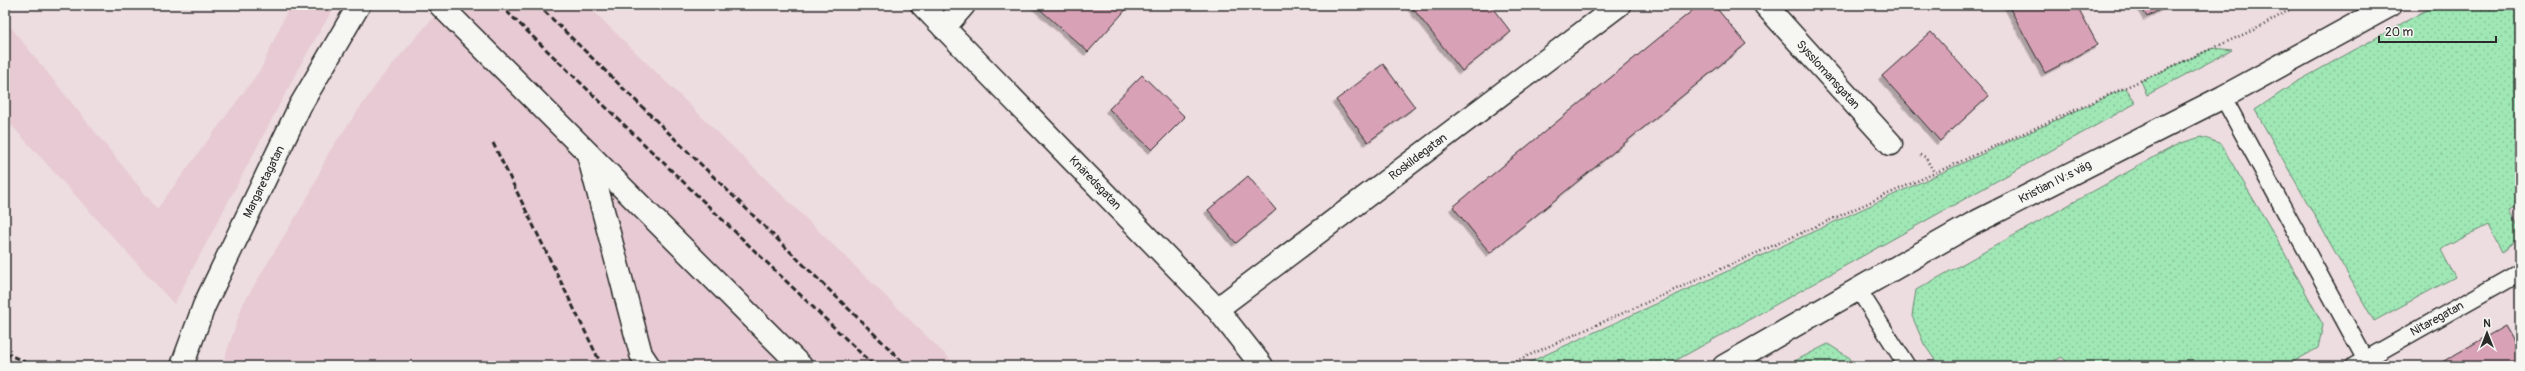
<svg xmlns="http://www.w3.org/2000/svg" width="2525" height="371" font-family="Pangolin,sans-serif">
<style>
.built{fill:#e7cad3}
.grass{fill:url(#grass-dots);stroke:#658970}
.building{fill:#d8a1b6;stroke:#2b2b2b;filter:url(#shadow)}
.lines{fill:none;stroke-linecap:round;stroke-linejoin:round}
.lane-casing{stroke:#2b2b2b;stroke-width:19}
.street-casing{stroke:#2b2b2b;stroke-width:25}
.secondary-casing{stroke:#2b2b2b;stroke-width:25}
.path{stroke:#2b2b2b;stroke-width:2.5;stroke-dasharray:1 3;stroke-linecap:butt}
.lane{stroke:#f6f6f2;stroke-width:16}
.street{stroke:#f6f6f2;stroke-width:22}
.secondary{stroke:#f6f6f2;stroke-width:22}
.rail{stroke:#2b2b2b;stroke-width:3;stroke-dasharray:6 3;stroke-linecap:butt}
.labels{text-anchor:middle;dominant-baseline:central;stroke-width:3;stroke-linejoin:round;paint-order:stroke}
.street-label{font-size:12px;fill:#2b2b2b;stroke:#f6f6f2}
</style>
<defs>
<pattern id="grass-dots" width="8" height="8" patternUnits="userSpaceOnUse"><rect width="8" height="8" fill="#9fe7b5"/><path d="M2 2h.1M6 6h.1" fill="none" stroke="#89c69c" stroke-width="1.8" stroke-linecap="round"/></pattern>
<filter id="shadow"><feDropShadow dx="-3.5" dy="3.5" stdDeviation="0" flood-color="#0004"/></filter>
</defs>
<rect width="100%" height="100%" fill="#eddce0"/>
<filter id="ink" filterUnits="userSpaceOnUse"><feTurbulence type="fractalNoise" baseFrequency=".025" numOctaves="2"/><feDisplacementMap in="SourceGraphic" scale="8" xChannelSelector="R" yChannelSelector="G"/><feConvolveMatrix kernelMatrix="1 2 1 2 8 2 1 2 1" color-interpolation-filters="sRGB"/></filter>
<g filter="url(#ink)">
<g class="built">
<path d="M290 5H335L302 62 174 304 5 118V20L157 209 261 69Z"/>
<path d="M444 5H587L957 366H222L243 304 310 193 329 152 381 78Z"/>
</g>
<g class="grass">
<path d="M2435 5H2520V205L2510 210 2520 230V237L2502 253 2488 225 2445 247 2441 250 2455 277 2374 321 2255 110 2295 83Z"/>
<path d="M2213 48 2232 50 2147 95 2141 81Z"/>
<path d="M2126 88 2136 103 1666 366H1521Z"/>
<path d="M2201 137 2220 143 2277 239 2323 325 2318 348 2286 366H2071L2062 357 2044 366H1939L1924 344 1912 316 1916 290 2178 144Z"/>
<path d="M1828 344 1850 358 1853 366H1785Z"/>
</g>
<g class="building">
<path d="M1035 5H1130L1088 52Z"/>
<path d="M1410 5H1490L1511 32 1462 71Z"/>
<path d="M1699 5H1714L1746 44 1490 253 1453 207Z"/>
<path d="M2008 5H2076L2098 45 2045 73Z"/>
<path d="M2140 5H2168L2147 17Z"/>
<path d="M1931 32 1989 96 1940 141 1882 76Z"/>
<path d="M1383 64 1415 107 1368 142 1336 100Z"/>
<path d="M1142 75 1185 117 1152 150 1109 109Z"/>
<path d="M1248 176 1276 210 1236 243 1208 210Z"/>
<path d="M2505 326 2520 352V366H2435Z"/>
</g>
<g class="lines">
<g class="lane-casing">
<g id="lane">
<path d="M2223 97 2369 366"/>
<path d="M1858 289 1907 366"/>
<path d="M2354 366 2520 272"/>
</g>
</g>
<g class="street-casing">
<g id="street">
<path d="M440 5 801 366"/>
<path d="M922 5 1217 309 1262 366"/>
<path d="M1765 5 1891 144"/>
<path d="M944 28 964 5"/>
<path d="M588 154 641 354 649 366"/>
<path d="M1217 309 1619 5"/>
<path d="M182 366 204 306 300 106 359 5"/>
</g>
</g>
<g class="secondary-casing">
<path id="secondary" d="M1724 366 1972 224 2223 97 2391 5"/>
</g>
<g class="path">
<path d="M2430 5 2520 10"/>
<path d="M1920 155 1925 157 1934 172"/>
<path d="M1505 366 2260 27 2298 5"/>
</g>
<use href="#lane" class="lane"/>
<use href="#street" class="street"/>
<use href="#secondary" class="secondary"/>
<g class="rail">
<path d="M500 5 874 366"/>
<path d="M538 5 907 366"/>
<path d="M493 143 602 366"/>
<path d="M5 353 34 366"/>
</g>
</g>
</g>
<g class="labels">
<g class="street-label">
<text transform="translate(1828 75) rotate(48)">Sysslomansgatan</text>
<text transform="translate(1418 157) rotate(-37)">Roskildegatan</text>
<text transform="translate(264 182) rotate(-64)">Margaretagatan</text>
<text transform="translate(2055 182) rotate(-27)">Kristian IV:s väg</text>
<text transform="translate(1095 183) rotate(46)">Knäredsgatan</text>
<text transform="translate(2437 319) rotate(-29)">Nitaregatan</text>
</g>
</g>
<rect width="2525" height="371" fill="none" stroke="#f6f6f2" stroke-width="20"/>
<rect x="10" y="10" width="2505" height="351" fill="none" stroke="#2b2b2b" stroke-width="1.5" filter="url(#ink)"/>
<g transform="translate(2487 333)" stroke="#f6f6f2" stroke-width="3" paint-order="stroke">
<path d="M0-3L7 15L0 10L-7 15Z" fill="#2b2b2b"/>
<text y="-6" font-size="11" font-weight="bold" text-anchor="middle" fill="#2b2b2b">N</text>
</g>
<path d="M2379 36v6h117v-6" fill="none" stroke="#2b2b2b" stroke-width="2"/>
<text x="2385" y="36" font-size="12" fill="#2b2b2b" stroke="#f6f6f2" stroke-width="3" paint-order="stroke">20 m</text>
</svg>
